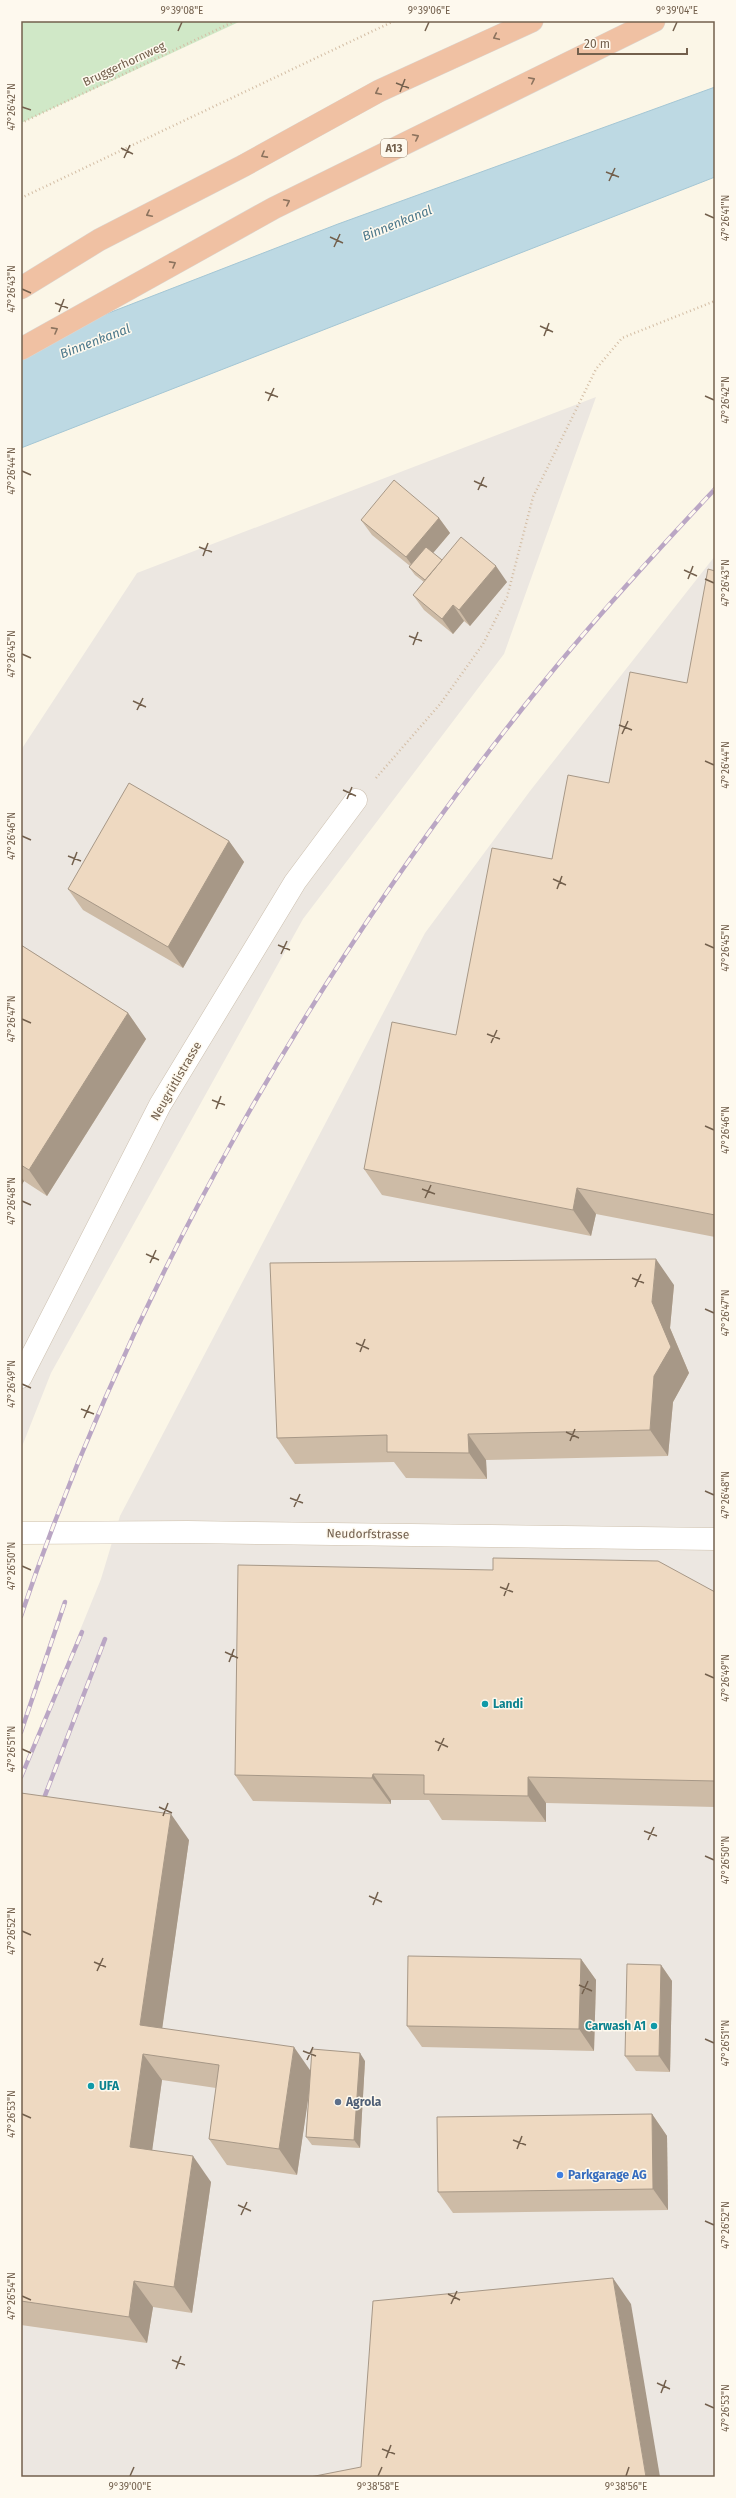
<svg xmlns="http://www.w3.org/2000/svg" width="736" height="2498" font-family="'Fira Sans',sans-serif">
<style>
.industrial{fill:#ece7e1}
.green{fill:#d0e8c7}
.water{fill:#bdd9e3;stroke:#a4c6d4}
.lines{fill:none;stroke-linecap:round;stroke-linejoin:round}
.street-casing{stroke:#ccbfae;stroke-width:23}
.secondary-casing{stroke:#cec0ac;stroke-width:23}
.highway-casing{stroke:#dbd6d1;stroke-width:23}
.path{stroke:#d3bda4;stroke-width:2.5;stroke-dasharray:1 3;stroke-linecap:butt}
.street{stroke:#fff;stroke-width:22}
.secondary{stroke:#fff;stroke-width:22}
.highway{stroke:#f0c1a3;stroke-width:22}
.rail-casing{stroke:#baa6c4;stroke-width:4.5}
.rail{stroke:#fef9ee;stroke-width:3;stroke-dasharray:9;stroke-linecap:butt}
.wall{fill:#cdbba6}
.shaded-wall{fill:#a79887}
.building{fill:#eed9c1;stroke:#a79887}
.oneway{stroke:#8c735e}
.ticks{fill:none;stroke:#73604d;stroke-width:1.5}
.culture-dot{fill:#0f9aa8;stroke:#fef9ee;stroke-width:1.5}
.service-dot{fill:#5c6f8a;stroke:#fef9ee;stroke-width:1.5}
.shop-dot{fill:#3f7fe0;stroke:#fef9ee;stroke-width:1.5}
.labels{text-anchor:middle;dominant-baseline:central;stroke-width:3;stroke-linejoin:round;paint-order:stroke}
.shield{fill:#fef9ee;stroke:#9d8e7d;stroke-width:1}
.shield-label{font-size:11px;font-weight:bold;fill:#73604d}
.street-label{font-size:12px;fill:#73604d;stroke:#fef9ee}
.culture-label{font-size:12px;font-weight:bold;fill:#0d838f;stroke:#fef9ee;text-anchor:start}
.service-label{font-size:12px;font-weight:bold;fill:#4e5e75;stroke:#fef9ee;text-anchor:start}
.shop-label{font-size:12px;font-weight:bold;fill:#366cbe;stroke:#fef9ee;text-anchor:start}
.water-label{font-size:13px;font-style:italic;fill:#4c788b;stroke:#fef9ee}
.neatline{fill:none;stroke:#73604d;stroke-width:1.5}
.ticks-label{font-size:10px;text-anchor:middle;fill:#73604d}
</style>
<rect width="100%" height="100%" fill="#fbf6e7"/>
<g class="industrial">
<path d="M596 397 504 654 303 919 51 1373 21 1449V750L137 573Z"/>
<path d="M715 556V2477H21V1775L101 1579 120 1516 425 933 530 791Z"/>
</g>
<path class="green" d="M21 21H241L21 123Z"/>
<path class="water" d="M715 87V177L21 448V347L338 224Z"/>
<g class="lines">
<g class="street-casing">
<path id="street" d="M21 1377 160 1105 295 882 356 800"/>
</g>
<g class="secondary-casing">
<path id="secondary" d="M21 1533 188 1532 715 1539"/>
</g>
<g class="highway-casing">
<g id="highway">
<path d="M21 288 99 240 243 166 379 91 532 21"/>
<path d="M21 349 274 208 654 21"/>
</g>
</g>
<g class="path">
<path d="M21 123 235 21"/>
<path d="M21 198 394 21"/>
<path d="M376 778 441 703 483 644 507 597 533 497 596 369 622 338 715 301"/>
</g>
<use href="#street" class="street"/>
<use href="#secondary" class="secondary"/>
<use href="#highway" class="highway"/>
<g class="rail-casing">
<g id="rail">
<path d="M21 1616C135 1279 318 961 542 684 596 617 655 553 715 489"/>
<path d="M21 1732 65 1602"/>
<path d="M21 1777 82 1632"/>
<path d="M41 1806 105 1639"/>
</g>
</g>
<use href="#rail" class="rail"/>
</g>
<g class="wall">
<path d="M439 518 450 533 433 553 442 560 507 582 470 626 464 621 453 634 424 610 413 595 424 582 415 575 409 567 410 566 372 535 361 520Z"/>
<path d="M715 571V1237L596 1214 591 1236 382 1195 364 1169 456 1035 552 859 609 783 687 683Z"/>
<path d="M229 841 244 862 183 968 83 910 68 889Z"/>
<path d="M21 945 128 1013 146 1039 47 1196 24 1181 21 1186Z"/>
<path d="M674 1285 670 1328 689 1373 673 1402 668 1456 486 1460 487 1479 406 1478 394 1462 295 1464 277 1438Z"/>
<path d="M715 1592V1807L546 1803V1822L442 1820 429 1800H391V1804L253 1801 235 1775Z"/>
<path d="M21 1793 189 1840 162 2028 311 2071 365 2061 360 2148 312 2145 306 2137 309 2091 297 2175 227 2165 209 2139 216 2088 162 2080 152 2150 211 2182 192 2313 153 2307 147 2343 21 2325Z"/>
<path d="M581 1959 596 1980 594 2051 422 2047 407 2026Z"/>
<path d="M661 1965 672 1981 670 2072 636 2071 625 2056Z"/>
<path d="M652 2114 667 2136 668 2210 453 2213 438 2192Z"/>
</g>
<g class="shaded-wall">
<path d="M439 518 450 533 417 572 406 557Z"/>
<path d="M496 566 507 582 470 626 459 610Z"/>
<path d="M453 605 464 621 453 634 442 619Z"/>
<path d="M229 841 244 862 183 968 168 947Z"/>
<path d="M128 1013 146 1039 47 1196 29 1170Z"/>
<path d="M21 1177 24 1181 21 1186Z"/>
<path d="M577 1188 596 1214 591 1236 573 1210Z"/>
<path d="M656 1259 674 1285 670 1328 689 1373 673 1402 668 1456 650 1430 654 1376 652 1302Z"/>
<path d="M468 1434 486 1460 487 1479 469 1453Z"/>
<path d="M373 1774 391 1800V1804L372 1778Z"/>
<path d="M528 1777 546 1803V1822L528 1796Z"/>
<path d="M171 1814 189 1840 159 2051 140 2025Z"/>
<path d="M581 1959 596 1980 594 2051 579 2029Z"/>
<path d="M661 1965 672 1981 670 2072 659 2056Z"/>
<path d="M294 2047 312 2073 297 2175 279 2149Z"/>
<path d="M360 2053 365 2061 360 2148 354 2140Z"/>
<path d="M143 2054 162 2080 149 2173 130 2147Z"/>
<path d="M652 2114 667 2136 668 2210 653 2189Z"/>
<path d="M193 2156 211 2182 192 2313 174 2287Z"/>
<path d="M613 2278 631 2304 660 2477H646Z"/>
<path d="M134 2281 153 2307 147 2343 129 2317Z"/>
</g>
<g class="building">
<path d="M394 480 439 518 406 557 361 520Z"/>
<path d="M461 537 496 566 459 610 453 605 442 619 413 595Z"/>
<path d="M426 547 442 560 425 580 409 567Z"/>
<path d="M708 569 715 571V1215L577 1188 573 1210 364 1169 392 1022 456 1035 492 848 552 859 568 775 609 783 630 672 687 683Z"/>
<path d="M129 783 229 841 168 947 68 889Z"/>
<path d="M21 945 128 1013 29 1170 21 1165Z"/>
<path d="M656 1259 652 1302 671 1347 654 1376 650 1430 468 1434 469 1453 387 1452V1435L277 1438 270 1263Z"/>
<path d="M493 1558 658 1561 715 1592V1781L528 1777V1796L424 1794V1775L373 1774 372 1778 235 1775 238 1565 493 1570Z"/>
<path d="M21 1793 171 1814 140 2025 294 2047 279 2149 209 2139 219 2065 143 2054 130 2147 193 2156 174 2287 134 2281 129 2317 21 2301Z"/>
<path d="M408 1956 581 1959 579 2029 407 2026Z"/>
<path d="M627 1964 661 1965 659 2056H625Z"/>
<path d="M312 2049 360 2053 354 2140 306 2137Z"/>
<path d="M652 2114 653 2189 438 2192 437 2117Z"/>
<path d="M613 2278 646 2477H310L361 2467 373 2301Z"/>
</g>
<defs><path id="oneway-chevron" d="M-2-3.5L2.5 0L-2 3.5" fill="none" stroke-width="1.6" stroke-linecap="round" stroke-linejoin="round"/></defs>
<g class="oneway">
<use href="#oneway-chevron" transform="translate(496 37) rotate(155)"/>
<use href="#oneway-chevron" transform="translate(532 80) rotate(-26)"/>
<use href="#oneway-chevron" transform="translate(378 92) rotate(153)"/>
<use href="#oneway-chevron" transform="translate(416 137) rotate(-27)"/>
<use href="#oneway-chevron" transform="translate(264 155) rotate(151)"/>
<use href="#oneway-chevron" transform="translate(287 202) rotate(-27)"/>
<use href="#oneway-chevron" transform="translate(149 214) rotate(153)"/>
<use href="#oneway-chevron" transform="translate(173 264) rotate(-29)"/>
<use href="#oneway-chevron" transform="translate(55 330) rotate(-29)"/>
</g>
<path class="ticks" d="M178 31 182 22M425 31 429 22M673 31 677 22M396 83 409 88M400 92 405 79M22 107 31 110M121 148 133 154M124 158 130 145M606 172 619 177M609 181 615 168M705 214 714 218M330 237 343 243M334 247 340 234M22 289 31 293M55 303 68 308M59 312 64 299M540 326 553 332M544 336 549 323M265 392 278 397M705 396 714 400M268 401 274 388M22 471 31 475M474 481 487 487M478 490 484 477M199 547 212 552M203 556 208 543M684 570 697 576M688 579 693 566M705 579 714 583M409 636 422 641M413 645 418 632M22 654 31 658M133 701 146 707M137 710 143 698M619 725 632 730M622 734 628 721M705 761 714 765M343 790 356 796M347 799 352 787M22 836 31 840M68 856 81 861M72 865 77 852M553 879 566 885M557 889 562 876M705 944 714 948M278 945 290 950M281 954 287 941M22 1019 31 1023M487 1034 500 1039M491 1043 497 1030M212 1100 225 1105M216 1109 221 1096M705 1126 714 1130M422 1189 435 1194M425 1198 431 1185M22 1201 31 1205M146 1254 159 1260M150 1263 156 1250M632 1278 644 1283M635 1287 641 1274M705 1309 714 1313M356 1343 369 1349M360 1352 365 1339M22 1384 31 1388M81 1409 94 1414M84 1418 90 1405M566 1432 579 1438M570 1441 575 1429M705 1491 714 1495M290 1498 303 1503M294 1507 300 1494M22 1566 31 1570M500 1587 513 1592M504 1596 509 1583M225 1652 238 1658M229 1662 234 1649M705 1674 714 1678M435 1741 448 1747M22 1749 31 1753M438 1751 444 1738M159 1807 172 1813M163 1816 168 1803M644 1831 657 1836M648 1840 654 1827M705 1856 714 1860M369 1896 382 1902M373 1905 378 1892M22 1931 31 1935M94 1962 106 1967M97 1971 103 1958M579 1985 592 1991M582 1994 588 1981M705 2039 714 2043M303 2051 316 2056M307 2060 313 2047M22 2114 31 2118M513 2140 526 2145M517 2149 522 2136M238 2205 251 2211M241 2215 247 2202M705 2221 714 2225M448 2294 460 2300M22 2296 31 2300M451 2304 457 2291M172 2360 185 2365M176 2369 181 2356M657 2383 670 2389M661 2393 666 2380M705 2404 714 2408M382 2449 395 2454M386 2458 391 2445M130 2476 134 2467M378 2476 382 2467M626 2476 629 2467"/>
<g class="culture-dot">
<circle cx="485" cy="1704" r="4"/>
<circle cx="654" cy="2026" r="4"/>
<circle cx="91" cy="2086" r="4"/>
</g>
<circle class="service-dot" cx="338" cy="2102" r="4"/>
<circle class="shop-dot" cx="560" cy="2175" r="4"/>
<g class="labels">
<rect class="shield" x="381" y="139" width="26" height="18" rx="3"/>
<g class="shield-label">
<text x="394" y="148">A13</text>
</g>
<g class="street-label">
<text transform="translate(124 64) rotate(-25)">Bruggerhornweg</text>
<text transform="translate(176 1081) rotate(-60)">Neugrütlistrasse</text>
<text transform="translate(368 1534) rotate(1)">Neudorfstrasse</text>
</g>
<g class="culture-label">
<text x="493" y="1704">Landi</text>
<text x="646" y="2026" text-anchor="end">Carwash A1</text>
<text x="99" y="2086">UFA</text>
</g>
<g class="service-label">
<text x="346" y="2102">Agrola</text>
</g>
<g class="shop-label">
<text x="568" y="2175">Parkgarage AG</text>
</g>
<g class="water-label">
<text transform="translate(397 223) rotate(-22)">Binnenkanal</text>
<text transform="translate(95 341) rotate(-21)">Binnenkanal</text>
</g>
</g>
<rect width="736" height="2498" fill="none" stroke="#fef9ee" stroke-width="44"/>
<path d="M578 48v6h109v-6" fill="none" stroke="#73604d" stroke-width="2"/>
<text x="584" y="48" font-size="12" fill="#73604d" stroke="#fef9ee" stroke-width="3" paint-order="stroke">20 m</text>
<rect x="22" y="22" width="692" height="2454" class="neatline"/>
<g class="ticks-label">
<text x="182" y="14">9°39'08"E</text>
<text x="429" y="14">9°39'06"E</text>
<text x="677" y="14">9°39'04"E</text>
<text transform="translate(11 107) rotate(-90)" y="4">47°26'42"N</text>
<text transform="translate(725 218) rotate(-90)" y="4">47°26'41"N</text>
<text transform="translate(11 289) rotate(-90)" y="4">47°26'43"N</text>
<text transform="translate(725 400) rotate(-90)" y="4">47°26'42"N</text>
<text transform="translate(11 471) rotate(-90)" y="4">47°26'44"N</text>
<text transform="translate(725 583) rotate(-90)" y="4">47°26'43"N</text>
<text transform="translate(11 654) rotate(-90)" y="4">47°26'45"N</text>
<text transform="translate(725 765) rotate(-90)" y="4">47°26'44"N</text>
<text transform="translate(11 836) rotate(-90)" y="4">47°26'46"N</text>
<text transform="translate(725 948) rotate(-90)" y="4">47°26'45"N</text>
<text transform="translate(11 1019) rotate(-90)" y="4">47°26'47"N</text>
<text transform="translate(725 1130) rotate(-90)" y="4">47°26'46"N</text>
<text transform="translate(11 1201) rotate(-90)" y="4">47°26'48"N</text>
<text transform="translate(725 1313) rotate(-90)" y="4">47°26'47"N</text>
<text transform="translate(11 1384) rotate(-90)" y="4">47°26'49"N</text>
<text transform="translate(725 1495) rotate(-90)" y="4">47°26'48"N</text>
<text transform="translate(11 1566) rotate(-90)" y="4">47°26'50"N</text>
<text transform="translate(725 1678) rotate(-90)" y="4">47°26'49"N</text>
<text transform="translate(11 1749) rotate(-90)" y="4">47°26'51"N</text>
<text transform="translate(725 1860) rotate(-90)" y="4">47°26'50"N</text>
<text transform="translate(11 1931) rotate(-90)" y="4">47°26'52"N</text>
<text transform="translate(725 2043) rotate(-90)" y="4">47°26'51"N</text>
<text transform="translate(11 2114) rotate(-90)" y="4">47°26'53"N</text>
<text transform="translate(725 2225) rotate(-90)" y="4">47°26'52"N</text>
<text transform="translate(11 2296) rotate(-90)" y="4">47°26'54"N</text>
<text transform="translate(725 2408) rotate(-90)" y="4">47°26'53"N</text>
<text x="130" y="2490">9°39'00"E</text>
<text x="378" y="2490">9°38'58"E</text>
<text x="626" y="2490">9°38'56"E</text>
</g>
</svg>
